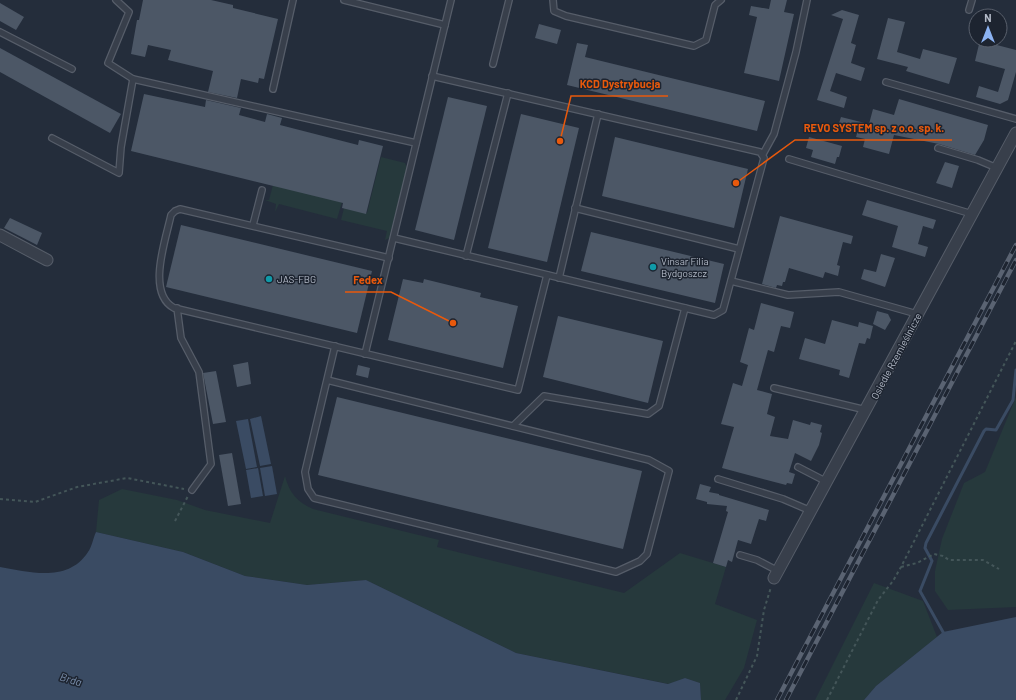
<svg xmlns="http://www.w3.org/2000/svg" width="1016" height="700" font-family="Barlow,sans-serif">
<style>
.green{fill:#26393c}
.water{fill:#3a4b63}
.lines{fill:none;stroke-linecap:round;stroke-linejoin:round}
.stream{stroke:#3a4b63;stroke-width:3}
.building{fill:#4c5766}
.service-casing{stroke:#565d69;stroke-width:8}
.minor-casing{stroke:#565d69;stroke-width:13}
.path{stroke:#445659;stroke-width:2;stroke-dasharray:3 3;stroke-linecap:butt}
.service{stroke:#383f4b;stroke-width:5.5}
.minor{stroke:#383f4b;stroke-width:11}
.rail-casing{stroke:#5a6372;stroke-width:4.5}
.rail{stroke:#1d2430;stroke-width:3;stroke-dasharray:9;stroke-linecap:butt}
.culture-dot{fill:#0f9aa8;stroke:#1d2430;stroke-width:1.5}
.labels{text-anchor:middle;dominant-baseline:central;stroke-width:3;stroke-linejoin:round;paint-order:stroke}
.poi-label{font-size:10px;fill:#b3bac7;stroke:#1d2430;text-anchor:start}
.street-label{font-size:10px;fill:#b3bac7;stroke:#1d2430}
.water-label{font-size:11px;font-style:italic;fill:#7c90ad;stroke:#1d2430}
.leader{fill:none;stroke:#e8590c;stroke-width:1.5}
.callout-dot{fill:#e8590c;stroke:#1d2430;stroke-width:1.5}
.callout-label{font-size:11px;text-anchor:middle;font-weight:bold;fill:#e8590c;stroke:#1d2430;stroke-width:3;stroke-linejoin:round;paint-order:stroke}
</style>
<rect width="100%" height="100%" fill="#242d3b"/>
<g class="green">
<path d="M381 157 405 163 407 168 389 238 385 240 387 231 341 220 344 208 367 213Z"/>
<path d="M273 185 342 202 337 219 279 204 275 212 276 204 265 200H269Z"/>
<path d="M1016 397V607L948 610 935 591V571L942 539 964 483 985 472Z"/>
<path d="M285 476C289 492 297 502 313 509L439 540 437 547 624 593 680 553 726 567 715 604 757 620 744 668 725 700H701L700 683 685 678 669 684 516 653 366 580 307 585 245 576 183 552 96 532 99 500 122 489 177 500 205 510 270 523Z"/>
<path d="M874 583 923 601 937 637 876 686 864 700H815Z"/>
</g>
<g class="water">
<path d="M261 416 271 464 260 466 250 419Z"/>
<path d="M248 419 257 467 246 469 236 421Z"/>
<path d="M272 466 277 494 265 496 260 468Z"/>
<path d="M258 468 263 496 251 498 246 470Z"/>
<path d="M96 532 183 552 245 576 307 585 366 580 516 653 668 684 685 678 700 683 701 700H0V567C30 572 68 583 88 552 92 547 93 538 96 532Z"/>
<path d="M1016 617V700H864L876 686 943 632Z"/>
</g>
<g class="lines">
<path class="stream" d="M943 632 920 591 932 561 925 548 926 543 984 431 986 429 996 430 1013 400 1016 370"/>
</g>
<g class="building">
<path d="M143 0H211L233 5V8L278 19 264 79 259 78 258 83 241 79 237 98 208 92 213 71 168 60 171 50 148 45 145 57 131 54 137 20H139Z"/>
<path d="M771 0H787L784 12 794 14 779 81 744 73 757 17 749 15 751 6 769 9Z"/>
<path d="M0 3 24 17 16 30 0 21Z"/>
<path d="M842 10 859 15 851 43 856 45 851 63 865 68 861 81 836 73 830 91 847 97 844 108 817 100 843 19 831 15Z"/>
<path d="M888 18 905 22 897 52 920 59 923 49 957 58 949 84 906 71 908 67 877 59Z"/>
<path d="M539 24 561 30 557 44 535 38Z"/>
<path d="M980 40H994L993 44 1016 50V72L1008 100 1000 104 976 97 979 86 998 92 1005 69 975 61Z"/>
<path d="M577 43 588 45 585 57 765 101 757 131 567 85Z"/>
<path d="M0 48 121 114 110 133 0 72Z"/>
<path d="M144 94 205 107 206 100 241 108 239 115 265 122 267 114 282 118 280 125 358 145 359 140 383 146 366 214 342 208 343 203 131 151Z"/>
<path d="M448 97 487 106 454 240 415 230Z"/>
<path d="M899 99 988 125 984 140 975 155 939 144 894 135 889 154 863 147 865 139 856 137 858 130 839 123 841 117 869 124 873 109 894 115Z"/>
<path d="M521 114 579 128 547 262 488 248Z"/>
<path d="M615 137 748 169 734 228 602 196Z"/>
<path d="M809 137 842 146 839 157H837L835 164 811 157 813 150 806 148Z"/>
<path d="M945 162 959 166 952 188 936 183Z"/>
<path d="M867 200 936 220 933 229 923 226 918 244 928 247 925 257 892 247 898 226 862 215Z"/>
<path d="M780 216 853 236 851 244 843 242 837 265 840 266 838 276 825 272 823 278 789 268 785 282H783L782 286 777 285 776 288 762 284Z"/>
<path d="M10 218 42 233 37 245 4 228Z"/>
<path d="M181 225 372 271 357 333 166 287Z"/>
<path d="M591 232 724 264 715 303 581 271Z"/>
<path d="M881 254 895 258 885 287 861 279 864 269 876 272Z"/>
<path d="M403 279 423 283 424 279 481 293 480 297 518 306 503 368 388 340Z"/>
<path d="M761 303 794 312 790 328 781 326 774 352 768 350 757 390 772 394 767 414 775 417 770 436 788 439 793 420 810 425 811 422 822 425 820 432 822 433 819 445 811 461 795 453 789 472 795 474 792 484 787 483 786 485 722 468 734 427 721 424 733 383 742 386 748 365 740 362 749 328 754 330Z"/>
<path d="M877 311 888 314 891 320 885 330 873 324Z"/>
<path d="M558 316 663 341 648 403 543 377Z"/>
<path d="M832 320 858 327 859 322 873 326 870 339 867 338 865 344 859 343 849 378 839 375 840 370 799 359 805 338 825 344Z"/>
<path d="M248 362 251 384 237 387 233 365Z"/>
<path d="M358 365 370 368 368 378 356 375Z"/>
<path d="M216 371 226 422 213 424 203 373Z"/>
<path d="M337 397 642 471 623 549 318 475Z"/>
<path d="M232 453 241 504 228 506 219 455Z"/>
<path d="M700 484 711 487 709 492 719 494V495L769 510 766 521 759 519 751 544 738 540 732 562 728 560 726 567 713 563 728 512 726 511 727 506 707 504V502L696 499Z"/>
</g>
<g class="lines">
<g class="service-casing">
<g id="service">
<path d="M116 0 129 12 108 63 133 79"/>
<path d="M344 0 445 25"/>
<path d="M553 0 554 11 566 16 694 46 706 40 715 5 721 0"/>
<path d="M969 10 972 0"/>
<path d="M0 32 72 69"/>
<path d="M493 64 509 0"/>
<path d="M886 82 1016 119"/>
<path d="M273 89 293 0"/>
<path d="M52 138 119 173 121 147 133 79 416 143"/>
<path d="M938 148 978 160 997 168"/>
<path d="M763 154 774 134 796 52 807 0"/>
<path d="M789 159 972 214"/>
<path d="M575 208 739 249"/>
<path d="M253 225 262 190"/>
<path d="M394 238 714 315 723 310 764 158 760 152 432 76"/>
<path d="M466 256 508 93"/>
<path d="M389 258 180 209 175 211 171 215C166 239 146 293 174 308L518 390 547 275"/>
<path d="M559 278 598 114"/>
<path d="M731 281 788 295 839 292 917 314"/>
<path d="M177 308 181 338 199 372 211 464 192 490"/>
<path d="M365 354 451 0"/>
<path d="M327 380 649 460 669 471 647 554 640 561 616 572 314 498 308 489 305 472 335 346"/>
<path d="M774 388 866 410"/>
<path d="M513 426 544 396 648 414 659 406 685 308"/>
<path d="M798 467 827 482"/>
<path d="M718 479 783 499 811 511"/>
<path d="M740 555 757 560 778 571"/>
</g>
</g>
<g class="minor-casing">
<g id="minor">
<path d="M0 235 47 260"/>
<path d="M774 578 1016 133"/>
</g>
</g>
<g class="path">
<path d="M0 499 35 502 77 487 127 478 184 489"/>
<path d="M175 521 188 496"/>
<path d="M901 567 917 563 934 554 943 556 949 560H983L999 569"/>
<path d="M736 700 757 656 764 610 771 587"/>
<path d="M827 700 878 600 893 581 901 567 1016 341"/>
</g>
<use href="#service" class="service"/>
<use href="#minor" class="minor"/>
<g class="rail-casing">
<g id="rail">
<path d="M777 700 1016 245"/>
<path d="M786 700 1016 260"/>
</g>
</g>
<use href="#rail" class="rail"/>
</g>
<g class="culture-dot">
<circle cx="653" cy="267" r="4"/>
<circle cx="269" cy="279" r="4"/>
</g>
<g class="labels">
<g class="poi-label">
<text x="661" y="261">Vinsar Filia<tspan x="661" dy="12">Bydgoszcz</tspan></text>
<text x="277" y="279">JAS-FBG</text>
</g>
<g class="street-label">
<text transform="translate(896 356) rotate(-62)">Osiedle Rzemieślnicze</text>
</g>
<g class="water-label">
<text transform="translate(71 679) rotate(17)">Brda</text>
</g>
</g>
<path class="leader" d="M560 141L571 96H668M736 183L795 140H952M453 323L391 292H345"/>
<g class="callout-dot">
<circle cx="560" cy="141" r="4"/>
<circle cx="736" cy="183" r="4"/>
<circle cx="453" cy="323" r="4"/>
</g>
<g class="callout-label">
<text x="620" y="88">KCD Dystrybucja</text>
<text x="874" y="132">REVO SYSTEM sp. z o.o. sp. k.</text>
<text x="368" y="284">Fedex</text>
</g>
<g transform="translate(988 28)"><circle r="19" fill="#1d2430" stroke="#59606c"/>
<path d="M0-3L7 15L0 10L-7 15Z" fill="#8cb3f2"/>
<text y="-6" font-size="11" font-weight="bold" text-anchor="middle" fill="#b3bac7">N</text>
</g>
</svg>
